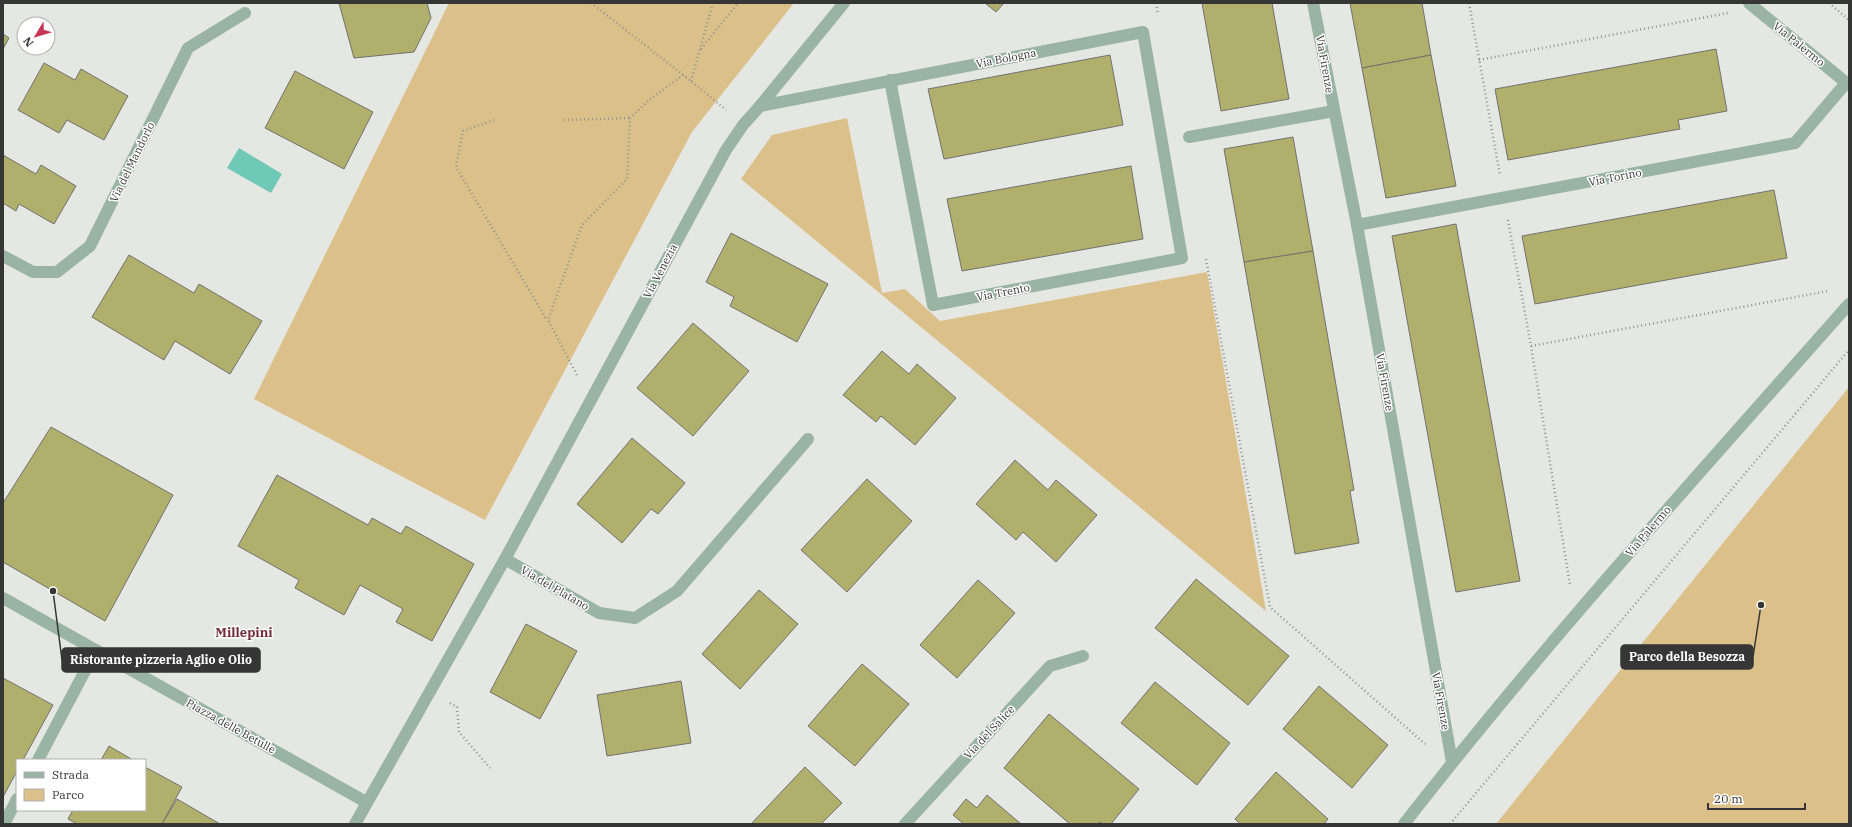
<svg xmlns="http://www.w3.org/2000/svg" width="1852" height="827" font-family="'IBM Plex Serif',serif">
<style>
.green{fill:#dcc089}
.water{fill:#70c8b6}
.building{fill:#b0af6b;stroke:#72726e}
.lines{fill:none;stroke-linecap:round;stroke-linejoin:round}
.path{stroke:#939492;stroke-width:2.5;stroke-dasharray:1 3;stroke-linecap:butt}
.minor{stroke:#99b4a2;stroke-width:12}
.labels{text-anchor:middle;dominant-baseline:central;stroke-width:3;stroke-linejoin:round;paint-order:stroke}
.street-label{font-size:11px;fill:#353635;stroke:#fff}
.quarter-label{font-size:13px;font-weight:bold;fill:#722c38;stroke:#fff}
.leader{fill:none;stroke:#353635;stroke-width:1.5}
.callout-dot{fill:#353635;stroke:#fff;stroke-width:1.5}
.callout{fill:#353635;stroke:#353635;stroke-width:1.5}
.callout-label{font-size:12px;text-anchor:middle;font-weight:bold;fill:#fff}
</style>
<rect width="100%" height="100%" fill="#e5e7e3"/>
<g class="green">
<path d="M449 3H794L692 132 485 520 254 399Z"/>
<path d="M847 118 882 293 905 289 940 321 1207 272 1266 611 741 179 772 135Z"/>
<path d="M1849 387V824H1496Z"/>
</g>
<path class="water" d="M239 148 282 174 271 193 227 168Z"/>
<g class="building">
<path d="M339 3H427L431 18 414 52 354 58Z"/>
<path d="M985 3H1004L996 12Z"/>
<path d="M1202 3H1272L1289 99 1221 111Z"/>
<path d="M1350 3H1422L1431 55 1362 68Z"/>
<path d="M3 34 9 38 3 49Z"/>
<path d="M1716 49 1727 111 1678 120 1680 129 1508 160 1495 89Z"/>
<path d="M1110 55 1123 125 944 159 928 89Z"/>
<path d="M1431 55 1456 186 1386 198 1362 68Z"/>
<path d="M44 63 75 80 81 69 128 96 104 140 67 120 59 133 18 110Z"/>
<path d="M295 71 373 112 344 169 265 128Z"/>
<path d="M1293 137 1313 251 1244 262 1224 149Z"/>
<path d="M3 155 36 174 41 165 76 186 54 224 19 204 16 211 3 203Z"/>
<path d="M1131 166 1143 239 962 271 947 199Z"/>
<path d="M1774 190 1787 258 1535 304 1522 236Z"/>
<path d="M1456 224 1520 581 1456 592 1392 236Z"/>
<path d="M731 233 828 284 797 342 730 306 734 297 706 282Z"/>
<path d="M1313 251 1354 490 1350 491 1359 543 1295 554 1244 262Z"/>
<path d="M129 255 194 293 199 284 262 321 230 374 175 341 164 360 92 317Z"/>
<path d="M693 323 749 371 693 436 637 388Z"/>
<path d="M882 351 909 374 917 364 956 398 915 445 881 416 876 422 843 395Z"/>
<path d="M51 427 173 495 105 621 3 562V503Z"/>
<path d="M632 438 685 483 658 514 651 509 622 543 577 504Z"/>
<path d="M1015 460 1048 490 1056 480 1097 515 1056 562 1023 532 1016 540 976 504Z"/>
<path d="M277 475 368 525 372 518 401 534 406 526 474 564 432 641 396 622 403 609 360 585 344 615 295 588 299 580 238 546Z"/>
<path d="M867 479 912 521 847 592 801 550Z"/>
<path d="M1196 579 1289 656 1248 705 1155 628Z"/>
<path d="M978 580 1015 613 957 678 920 645Z"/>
<path d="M759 590 798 624 740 689 702 654Z"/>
<path d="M526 624 577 651 540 719 490 692Z"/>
<path d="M862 664 909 704 855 766 808 726Z"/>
<path d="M3 678 53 705 23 760H17V771L3 797Z"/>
<path d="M681 681 691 743 607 756 597 695Z"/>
<path d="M1155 682 1230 743 1197 785 1121 723Z"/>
<path d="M1319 686 1388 745 1352 788 1283 729Z"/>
<path d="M1049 714 1139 789 1111 824H1103L1100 822 1098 824H1070L1004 768Z"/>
<path d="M109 746 133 760H101Z"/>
<path d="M145 767 182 787 162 824H77L68 819 73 810H145Z"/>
<path d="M805 767 842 803 821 824H751Z"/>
<path d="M1276 772 1328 819 1324 824H1240L1235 819Z"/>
<path d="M987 795 1021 824H964L953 815 966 799 977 808Z"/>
<path d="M177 799 220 824H162Z"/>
</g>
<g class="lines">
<g class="path">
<path d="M591 3 691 81 726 110"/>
<path d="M1156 3 1158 14"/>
<path d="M1469 3 1500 175"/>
<path d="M1829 3 1849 20"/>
<path d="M701 49 738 3"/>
<path d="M1479 60 1728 13"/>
<path d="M691 81 713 3"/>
<path d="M494 120 463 131 456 167 547 320"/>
<path d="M564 120 630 118"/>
<path d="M1508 220 1531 346 1570 585"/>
<path d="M1206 259 1270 607 1425 744"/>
<path d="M1531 346 1828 291"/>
<path d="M577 375 548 320 582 225 627 179 630 118 649 100 683 75"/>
<path d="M450 703 457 707 459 732 490 768"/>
<path d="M1450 824 1849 350"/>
</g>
<g class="minor">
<path d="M1313 3 1357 225 1452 762"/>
<path d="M1749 3 1849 85"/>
<path d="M760 106 1143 32 1182 258 933 305 890 80"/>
<path d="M1189 137 1334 111"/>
<path d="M1357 225 1795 143 1846 83"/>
<path d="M3 256 33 272H57L90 246 188 48 245 13"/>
<path d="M505 559 599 613 635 618 677 591 808 439"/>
<path d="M3 598 366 802"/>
<path d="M38 760 96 650"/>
<path d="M4 824 17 799"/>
<path d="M355 824 505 559 726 150 743 125 760 106 844 3"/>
<path d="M905 824 1050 666 1083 656"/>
<path d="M1404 824C1544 644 1698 475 1849 304"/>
</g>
</g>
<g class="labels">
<g class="street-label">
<text transform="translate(1799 44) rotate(39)">Via Palermo</text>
<text transform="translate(1006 58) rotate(-11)">Via Bologna</text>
<text transform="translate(1325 64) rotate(80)">Via Firenze</text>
<text transform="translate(132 162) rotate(-64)">Via del Mandorlo</text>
<text transform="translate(1615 177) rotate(-11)">Via Torino</text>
<text transform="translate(660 271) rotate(-62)">Via Venezia</text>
<text transform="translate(1003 292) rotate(-11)">Via Trento</text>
<text transform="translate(1385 382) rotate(80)">Via Firenze</text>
<text transform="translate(1648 531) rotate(-49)">Via Palermo</text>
<text transform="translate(555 588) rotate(30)">Via del Platano</text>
<text transform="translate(1441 701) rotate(80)">Via Firenze</text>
<text transform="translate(231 726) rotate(29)">Piazza delle Betulle</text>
<text transform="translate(989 732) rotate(-47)">Via del Salice</text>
</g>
<g class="quarter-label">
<text x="244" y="632">Millepini</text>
</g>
</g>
<path class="leader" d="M1761 605L1753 657M53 591L62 660"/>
<g class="callout-dot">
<circle cx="1761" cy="605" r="4"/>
<circle cx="53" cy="591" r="4"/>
</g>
<g class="callout">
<rect x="1621" y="645" width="132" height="24" rx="4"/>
<rect x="62" y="648" width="198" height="24" rx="4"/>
</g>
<g class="callout-label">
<text x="1687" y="661">Parco della Besozza</text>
<text x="161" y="664">Ristorante pizzeria Aglio e Olio</text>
</g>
<rect width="1852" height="827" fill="none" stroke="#353635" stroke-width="8"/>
<rect x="16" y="759" width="130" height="52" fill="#ffffff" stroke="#aeafae"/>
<rect x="24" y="772" width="20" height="6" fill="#99b4a2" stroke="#aeafae"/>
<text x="52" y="779" font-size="12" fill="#353635">Strada</text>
<rect x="24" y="789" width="20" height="12" fill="#dcc089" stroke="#aeafae"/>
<text x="52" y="799" font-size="12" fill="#353635">Parco</text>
<g transform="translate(36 36) rotate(232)"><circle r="19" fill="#ffffff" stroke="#aeafae"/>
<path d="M0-3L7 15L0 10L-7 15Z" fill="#c63656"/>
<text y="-6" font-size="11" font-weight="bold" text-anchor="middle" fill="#353635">N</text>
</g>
<path d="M1708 803v6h97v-6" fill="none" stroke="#353635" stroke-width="2"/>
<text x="1714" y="803" font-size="12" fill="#353635" stroke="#ffffff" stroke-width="3" paint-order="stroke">20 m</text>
</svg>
